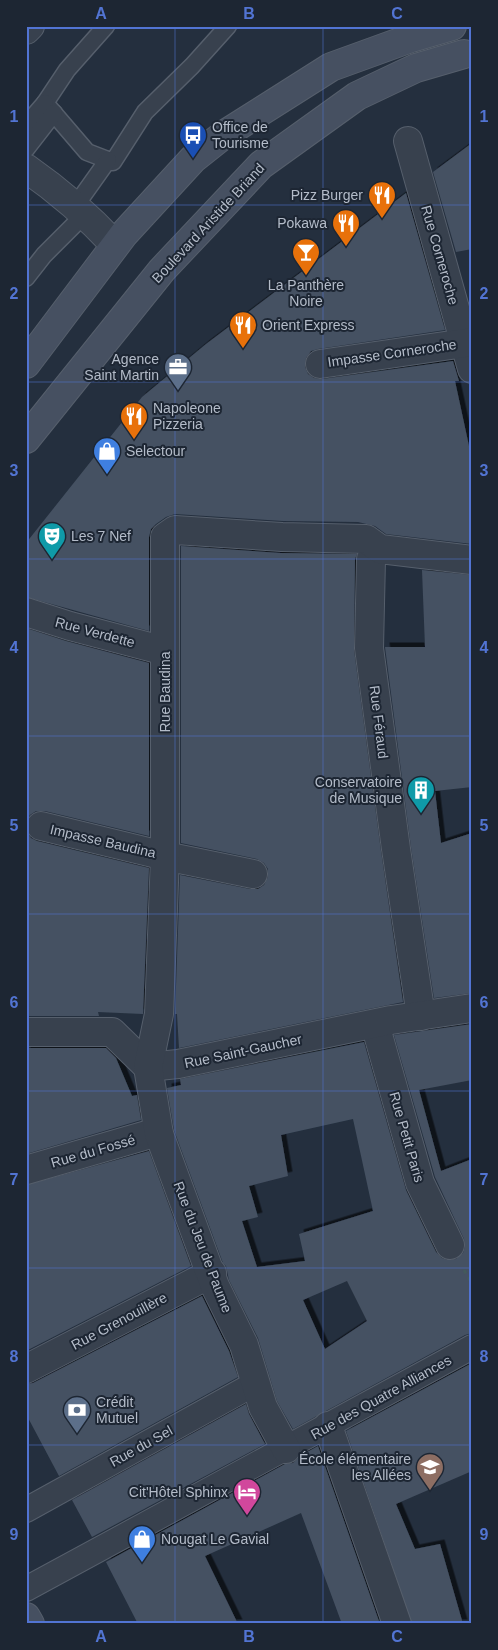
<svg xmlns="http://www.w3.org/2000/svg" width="498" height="1650" font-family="Helvetica,sans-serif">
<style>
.building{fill:#455162;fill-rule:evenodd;filter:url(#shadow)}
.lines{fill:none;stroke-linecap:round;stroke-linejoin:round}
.service-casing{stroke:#565f6c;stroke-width:19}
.pedestrian-casing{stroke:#565f6c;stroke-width:26}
.minor-casing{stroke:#565f6c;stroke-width:30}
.secondary-casing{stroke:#565f6c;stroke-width:30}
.path{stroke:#44595c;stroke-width:3;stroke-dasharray:4 4;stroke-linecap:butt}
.service{stroke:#38414e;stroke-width:16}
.pedestrian{stroke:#38414e;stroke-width:24}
.minor{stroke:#38414e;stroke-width:28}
.secondary{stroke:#465061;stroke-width:28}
.grid{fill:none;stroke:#5274d3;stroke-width:1;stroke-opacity:0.55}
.labels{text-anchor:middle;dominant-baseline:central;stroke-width:4;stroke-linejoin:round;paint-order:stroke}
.poi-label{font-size:14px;fill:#b4bcc9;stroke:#1d2633;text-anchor:start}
.street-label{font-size:14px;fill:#b4bcc9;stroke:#1d2633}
.neatline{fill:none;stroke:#5274d3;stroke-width:2}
.grid-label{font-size:16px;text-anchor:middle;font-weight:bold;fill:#5274d3}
</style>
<defs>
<filter id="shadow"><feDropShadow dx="4.5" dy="-4.5" stdDeviation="0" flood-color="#0009"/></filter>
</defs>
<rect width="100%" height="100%" fill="#242f3e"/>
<g class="building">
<path d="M472 143V249L456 252 433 172Z"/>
<path d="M406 193 445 330 318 349 311 351 306 358 305 367 308 374 314 378 322 379 453 361 459 381H455L472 460V544L386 534 375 526 358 522 283 521 175 514 166 517 156 524 151 529 149 537V631L26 597V543L142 397 206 344Z"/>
<path d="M181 546 281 553 357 554 355 559 354 650 381 851 403 1002 179 1048 177 1014H175L180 875 250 889H258L264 885 268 877V869L264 863 257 859 181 843Z"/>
<path d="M422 570 472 575V787L435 791 441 843 472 833V993L434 998 411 847 385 647H425Z"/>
<path d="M26 628 66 641 149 663V836L45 811H36L30 815 26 821Z"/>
<path d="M26 831 31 838 37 841 149 868 143 1014 98 1012 99 1016H26Z"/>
<path d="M472 1024V1080L419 1090 441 1171 472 1159V1333L465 1335 293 1429 277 1401 258 1338 229 1280 226 1266 223 1263 174 1130 167 1088 181 1085 180 1079 364 1042 406 1190 436 1252 442 1258 448 1260 456 1259 463 1253 465 1247 464 1239 435 1177 394 1035ZM353 1119 373 1211 299 1234 305 1261 257 1267 242 1221 258 1217 249 1186 288 1176 281 1135ZM347 1281 367 1321 325 1349 303 1300Z"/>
<path d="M26 1048H106L116 1058 132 1096 137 1095 141 1120 26 1154Z"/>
<path d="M149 1151 191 1266 26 1351V1185Z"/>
<path d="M202 1296 229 1351 238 1377 59 1476 26 1414V1384L33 1383Z"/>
<path d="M472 1363V1471L396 1504 415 1549 440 1544 463 1624H412L346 1431Z"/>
<path d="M246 1404 249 1414 265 1444 92 1537 72 1500Z"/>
<path d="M318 1446 380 1624H342L301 1513 205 1556 238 1624H138L106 1562 285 1464 293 1463 300 1456Z"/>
</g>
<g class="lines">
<g class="service-casing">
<g id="service">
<path d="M106 26 67 70 45 103 87 152 113 162 145 112 192 66 228 26"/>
<path d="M26 125 45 103"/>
<path d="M26 149 54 113"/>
<path d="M76 205 108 160"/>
<path d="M26 278 44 255 85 214"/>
</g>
</g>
<g class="pedestrian-casing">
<g id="pedestrian">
<path d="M26 1510 256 1383"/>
<path d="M26 1589 472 1347"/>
</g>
</g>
<g class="minor-casing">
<g id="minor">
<path d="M26 30 30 26"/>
<path d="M408 141 472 369"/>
<path d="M26 168C59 191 88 216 115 245"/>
<path d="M320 364 472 342"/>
<path d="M380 549 371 559 369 648 396 849 421 1016"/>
<path d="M26 612 70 626 165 651"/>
<path d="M41 826 165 856 253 874"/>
<path d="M375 1024 420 1183 450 1245"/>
<path d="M26 1032H112L148 1067 178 1064 391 1020 472 1008"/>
<path d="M26 1170 147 1135 159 1134"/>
<path d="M26 1369 212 1273"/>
<path d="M328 1426 397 1624"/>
<path d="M286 1449 263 1407 244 1345 215 1286 159 1134 148 1067 159 1014 165 856V537L175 530 282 537 366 539 380 549 472 560"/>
</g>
</g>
<g class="secondary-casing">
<g id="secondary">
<path d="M26 364 124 234 193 159 222 136 331 67 411 38 452 26"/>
<path d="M26 439 162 270 261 165 357 96 416 68 464 54"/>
<path d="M26 1617 30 1624"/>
</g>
</g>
<path class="path" d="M464 1270 472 1284"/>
<use href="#service" class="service"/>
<use href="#pedestrian" class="pedestrian"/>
<use href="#minor" class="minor"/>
<use href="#secondary" class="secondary"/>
</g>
<path class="grid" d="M175 26V1624M323 26V1624M26 205H472M26 382H472M26 559H472M26 736H472M26 914H472M26 1091H472M26 1268H472M26 1445H472"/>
<defs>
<g id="bus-pin" transform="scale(1.4375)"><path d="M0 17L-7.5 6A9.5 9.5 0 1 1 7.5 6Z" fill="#1a4fb4" stroke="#1d2633"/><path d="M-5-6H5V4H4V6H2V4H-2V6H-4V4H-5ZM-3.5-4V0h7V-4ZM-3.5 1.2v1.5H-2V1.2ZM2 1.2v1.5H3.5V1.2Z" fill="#fff"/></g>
<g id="restaurant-pin" transform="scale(1.4375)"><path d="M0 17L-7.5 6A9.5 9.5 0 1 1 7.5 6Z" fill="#e8710a" stroke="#1d2633"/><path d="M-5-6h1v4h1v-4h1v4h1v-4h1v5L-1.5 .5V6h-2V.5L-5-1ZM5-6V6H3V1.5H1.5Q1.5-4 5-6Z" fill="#fff"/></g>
<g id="bar-pin" transform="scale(1.4375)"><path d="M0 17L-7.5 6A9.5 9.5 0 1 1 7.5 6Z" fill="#e8710a" stroke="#1d2633"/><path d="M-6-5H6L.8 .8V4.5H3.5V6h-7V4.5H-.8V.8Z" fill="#fff"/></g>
<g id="office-pin" transform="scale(1.4375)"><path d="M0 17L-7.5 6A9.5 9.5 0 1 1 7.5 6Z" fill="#5c6f8a" stroke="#1d2633"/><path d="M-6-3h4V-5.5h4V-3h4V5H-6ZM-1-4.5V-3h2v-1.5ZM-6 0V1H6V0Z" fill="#fff"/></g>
<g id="shop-pin" transform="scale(1.4375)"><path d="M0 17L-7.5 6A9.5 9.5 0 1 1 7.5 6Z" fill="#3f7fe0" stroke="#1d2633"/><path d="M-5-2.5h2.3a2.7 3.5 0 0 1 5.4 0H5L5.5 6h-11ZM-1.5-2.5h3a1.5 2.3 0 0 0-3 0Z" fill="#fff"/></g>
<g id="theatre-pin" transform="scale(1.4375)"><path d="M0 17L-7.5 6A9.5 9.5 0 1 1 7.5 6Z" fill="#0f9aa8" stroke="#1d2633"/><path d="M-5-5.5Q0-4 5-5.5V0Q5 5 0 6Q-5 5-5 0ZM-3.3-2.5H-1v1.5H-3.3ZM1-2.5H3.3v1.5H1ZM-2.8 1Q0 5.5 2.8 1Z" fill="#fff"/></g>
<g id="building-pin" transform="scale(1.4375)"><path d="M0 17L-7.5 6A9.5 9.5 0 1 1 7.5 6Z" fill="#0f9aa8" stroke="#1d2633"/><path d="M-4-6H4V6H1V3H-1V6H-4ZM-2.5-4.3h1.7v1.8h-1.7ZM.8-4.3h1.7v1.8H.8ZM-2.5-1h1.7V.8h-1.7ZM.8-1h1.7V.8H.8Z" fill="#fff"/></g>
<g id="bank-pin" transform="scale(1.4375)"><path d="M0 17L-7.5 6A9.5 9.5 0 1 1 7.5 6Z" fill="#5c6f8a" stroke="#1d2633"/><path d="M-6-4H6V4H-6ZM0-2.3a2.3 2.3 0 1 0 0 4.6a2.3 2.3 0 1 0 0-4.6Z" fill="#fff"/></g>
<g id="school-pin" transform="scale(1.4375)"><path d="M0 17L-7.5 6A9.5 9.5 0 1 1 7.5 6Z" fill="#8d6e63" stroke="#1d2633"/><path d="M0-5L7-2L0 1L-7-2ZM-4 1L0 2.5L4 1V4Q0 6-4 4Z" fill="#fff"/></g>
<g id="hotel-pin" transform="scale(1.4375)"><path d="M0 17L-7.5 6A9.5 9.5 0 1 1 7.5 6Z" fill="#d1479c" stroke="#1d2633"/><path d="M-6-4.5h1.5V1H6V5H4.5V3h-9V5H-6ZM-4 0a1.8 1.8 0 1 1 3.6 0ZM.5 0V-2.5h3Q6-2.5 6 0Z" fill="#fff"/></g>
</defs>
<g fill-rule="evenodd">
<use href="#bus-pin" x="193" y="135"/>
<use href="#restaurant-pin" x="382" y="195"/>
<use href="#restaurant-pin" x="346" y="223"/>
<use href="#bar-pin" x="306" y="252"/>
<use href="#restaurant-pin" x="243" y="325"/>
<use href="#office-pin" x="178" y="367"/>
<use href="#restaurant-pin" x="134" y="416"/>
<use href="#shop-pin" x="107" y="451"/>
<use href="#theatre-pin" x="52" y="536"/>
<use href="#building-pin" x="421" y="790"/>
<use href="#bank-pin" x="77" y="1410"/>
<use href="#school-pin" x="430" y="1467"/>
<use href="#hotel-pin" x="247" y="1492"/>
<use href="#shop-pin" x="142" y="1539"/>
</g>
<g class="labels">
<g class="poi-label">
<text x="212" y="127">Office de<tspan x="212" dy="16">Tourisme</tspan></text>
<text x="363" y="195" text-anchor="end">Pizz Burger</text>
<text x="327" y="223" text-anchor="end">Pokawa</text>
<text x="306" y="285" text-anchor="middle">La Panthère<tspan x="306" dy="16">Noire</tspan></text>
<text x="262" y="325">Orient Express</text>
<text x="159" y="359" text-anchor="end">Agence<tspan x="159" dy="16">Saint Martin</tspan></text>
<text x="153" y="408">Napoleone<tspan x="153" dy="16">Pizzeria</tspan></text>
<text x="126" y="451">Selectour</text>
<text x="71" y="536">Les 7 Nef</text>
<text x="402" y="782" text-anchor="end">Conservatoire<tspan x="402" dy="16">de Musique</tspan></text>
<text x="96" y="1402">Crédit<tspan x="96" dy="16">Mutuel</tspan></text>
<text x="411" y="1459" text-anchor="end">École élémentaire<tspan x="411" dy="16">les Allées</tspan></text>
<text x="228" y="1492" text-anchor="end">Cit'Hôtel Sphinx</text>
<text x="161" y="1539">Nougat Le Gavial</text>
</g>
<g class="street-label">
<text transform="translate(208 223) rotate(-47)">Boulevard Aristide Briand</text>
<text transform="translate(440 255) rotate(74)">Rue Corneroche</text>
<text transform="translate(392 353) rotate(-8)">Impasse Corneroche</text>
<text transform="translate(95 632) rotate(15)">Rue Verdette</text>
<text transform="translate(165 692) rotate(-90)">Rue Baudina</text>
<text transform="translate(379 722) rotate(83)">Rue Féraud</text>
<text transform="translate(103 841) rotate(13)">Impasse Baudina</text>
<text transform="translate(243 1051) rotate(-12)">Rue Saint-Gaucher</text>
<text transform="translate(407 1137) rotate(74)">Rue Petit Paris</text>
<text transform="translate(93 1151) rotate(-16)">Rue du Fossé</text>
<text transform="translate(203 1247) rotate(69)">Rue du Jeu de Paume</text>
<text transform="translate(119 1321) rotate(-28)">Rue Grenouillère</text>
<text transform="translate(381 1397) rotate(-29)">Rue des Quatre Alliances</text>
<text transform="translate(141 1446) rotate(-29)">Rue du Sel</text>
</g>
</g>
<rect width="498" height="1650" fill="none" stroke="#1d2633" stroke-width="55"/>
<rect x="28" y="28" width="442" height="1594" class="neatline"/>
<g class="grid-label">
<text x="101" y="19">A</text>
<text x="249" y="19">B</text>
<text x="397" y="19">C</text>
<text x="14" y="122">1</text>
<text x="484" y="122">1</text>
<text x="14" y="299">2</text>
<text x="484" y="299">2</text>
<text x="14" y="476">3</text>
<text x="484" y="476">3</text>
<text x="14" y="653">4</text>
<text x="484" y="653">4</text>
<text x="14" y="831">5</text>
<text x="484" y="831">5</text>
<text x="14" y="1008">6</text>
<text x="484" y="1008">6</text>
<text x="14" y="1185">7</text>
<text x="484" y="1185">7</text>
<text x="14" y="1362">8</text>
<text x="484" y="1362">8</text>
<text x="14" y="1540">9</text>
<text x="484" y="1540">9</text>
<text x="101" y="1642">A</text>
<text x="249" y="1642">B</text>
<text x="397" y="1642">C</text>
</g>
</svg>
